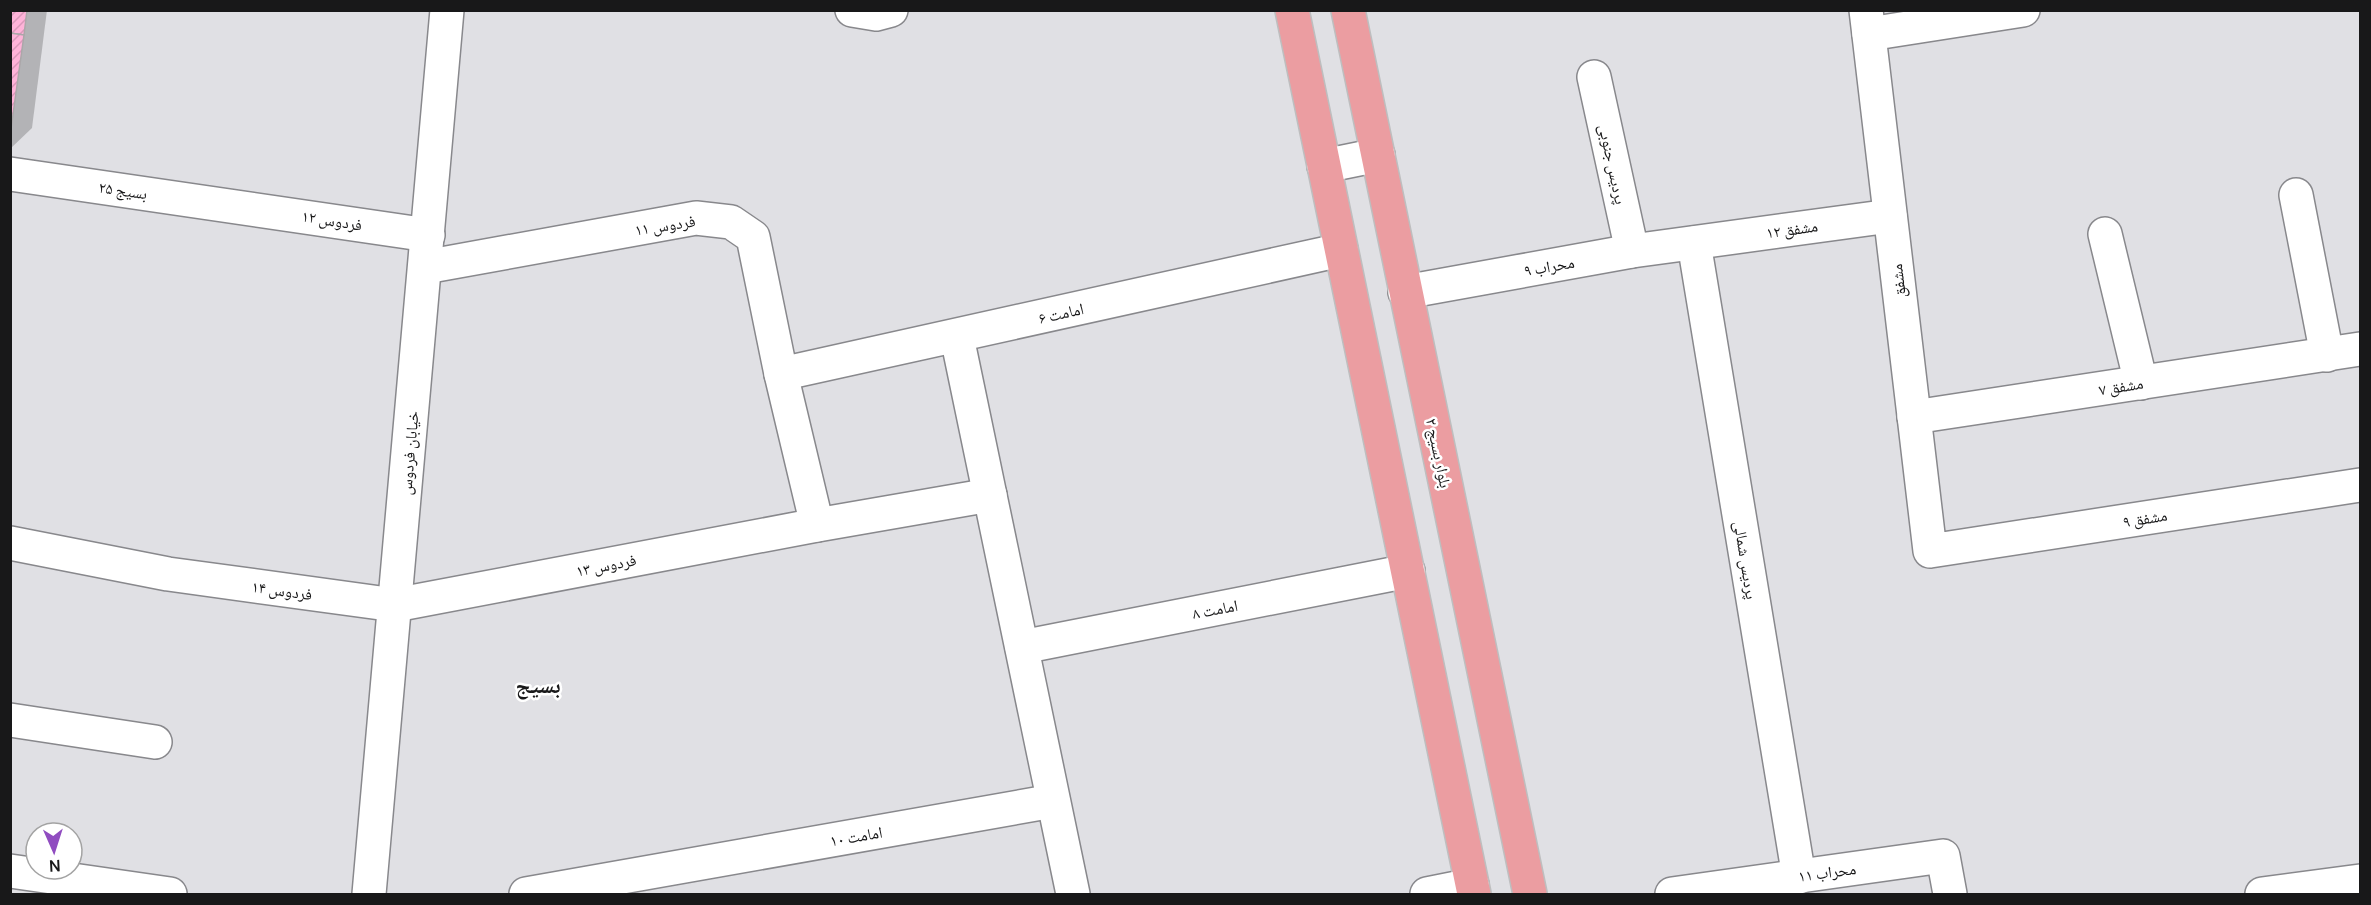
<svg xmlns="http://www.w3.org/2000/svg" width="2371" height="905" font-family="Manrope,'Noto Naskh Arabic',sans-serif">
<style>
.shadow{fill:#0003}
.building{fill:url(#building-hatch);stroke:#aba7a9;stroke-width:1.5}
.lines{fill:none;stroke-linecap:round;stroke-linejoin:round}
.minor-casing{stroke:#88888c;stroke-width:36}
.major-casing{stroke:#bebebf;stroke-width:36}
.minor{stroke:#fff;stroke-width:33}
.major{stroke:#eb9da1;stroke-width:33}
.labels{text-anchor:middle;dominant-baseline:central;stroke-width:5;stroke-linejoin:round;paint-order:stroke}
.street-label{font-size:16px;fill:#181819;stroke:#fff}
.district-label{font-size:22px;font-weight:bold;fill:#181819;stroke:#fff}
</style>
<defs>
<pattern id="building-hatch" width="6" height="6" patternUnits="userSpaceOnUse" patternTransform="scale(1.5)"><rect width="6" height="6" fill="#ffb3d9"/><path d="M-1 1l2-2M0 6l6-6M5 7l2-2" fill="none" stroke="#da99ba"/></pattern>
</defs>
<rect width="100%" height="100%" fill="#e0e0e4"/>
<path class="shadow" d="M10 10H47L32 128 10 149Z"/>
<g class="building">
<path d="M10 10H27L24 35 10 33Z"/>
<path d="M10 33 24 35 10 136Z"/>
</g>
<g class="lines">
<g class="minor-casing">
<g id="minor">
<path d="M852 10 876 14 891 10"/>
<path d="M1866 10 1930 551 2360 485"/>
<path d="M1869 34 2023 10"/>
<path d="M1594 77 1632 251"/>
<path d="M1324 166 1378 155"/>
<path d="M10 174 428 235"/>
<path d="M2296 195 2327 355"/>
<path d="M2105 234 2141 383"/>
<path d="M1694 243 1799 877"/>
<path d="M425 267 696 218 731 222 753 237 781 374 817 525"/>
<path d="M1405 292 1632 251 1890 216"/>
<path d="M957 337 1073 894"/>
<path d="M781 374 1341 250"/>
<path d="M1914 417 2360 349"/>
<path d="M10 543 168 574 395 605 817 525 990 495"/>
<path d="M1022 647 1408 571"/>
<path d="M10 720 155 742"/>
<path d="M10 871 170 894"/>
<path d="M369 894 447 10"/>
<path d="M526 894 1053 801"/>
<path d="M1427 894 1472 885"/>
<path d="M1672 894 1943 856 1950 894"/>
<path d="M2262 894 2360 881"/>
</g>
</g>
<g class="major-casing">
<g id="major">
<path d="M1292 10 1474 894"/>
<path d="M1348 10 1530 894"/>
</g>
</g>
<use href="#minor" class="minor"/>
<use href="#major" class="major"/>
</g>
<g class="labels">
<g class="street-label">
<text transform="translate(1613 164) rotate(78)">پردیس جنوبی</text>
<text transform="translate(123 190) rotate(8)">۲۵ بسیج</text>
<text transform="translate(332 220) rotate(9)">فردوس ۱۲</text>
<text transform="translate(665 225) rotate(-9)">فردوس ۱۱</text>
<text transform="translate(1792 229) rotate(-8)">مشفق ۱۲</text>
<text transform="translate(1549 266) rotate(-10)">محراب ۹</text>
<text transform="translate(1898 281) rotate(-97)">مشفق</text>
<text transform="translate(1061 313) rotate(-13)">امامت ۶</text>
<text transform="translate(2121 386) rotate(-9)">مشفق ۷</text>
<text transform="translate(409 453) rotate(-85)">خیابان فردوس</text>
<text transform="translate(1439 453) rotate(78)">بلوار بسیج ۲</text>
<text transform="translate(2145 518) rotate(-9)">مشفق ۹</text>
<text transform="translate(1746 560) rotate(81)">پردیس شمالی</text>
<text transform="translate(606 565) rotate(-11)">فردوس ۱۳</text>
<text transform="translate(282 590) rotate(8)">فردوس ۱۴</text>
<text transform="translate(1215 609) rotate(-11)">امامت ۸</text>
<text transform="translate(856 836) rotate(-10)">امامت ۱۰</text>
<text transform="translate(1827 872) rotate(-8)">محراب ۱۱</text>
</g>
<g class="district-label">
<text x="538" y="685">بسیج</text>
</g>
</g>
<rect width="2371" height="905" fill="none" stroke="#181819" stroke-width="24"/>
<g transform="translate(54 851) rotate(177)"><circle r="28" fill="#ffffff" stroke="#a3a3a3" stroke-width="1.5"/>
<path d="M0-4.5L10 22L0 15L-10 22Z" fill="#904cc0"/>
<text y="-9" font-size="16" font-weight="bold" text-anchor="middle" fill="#181819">N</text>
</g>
</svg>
